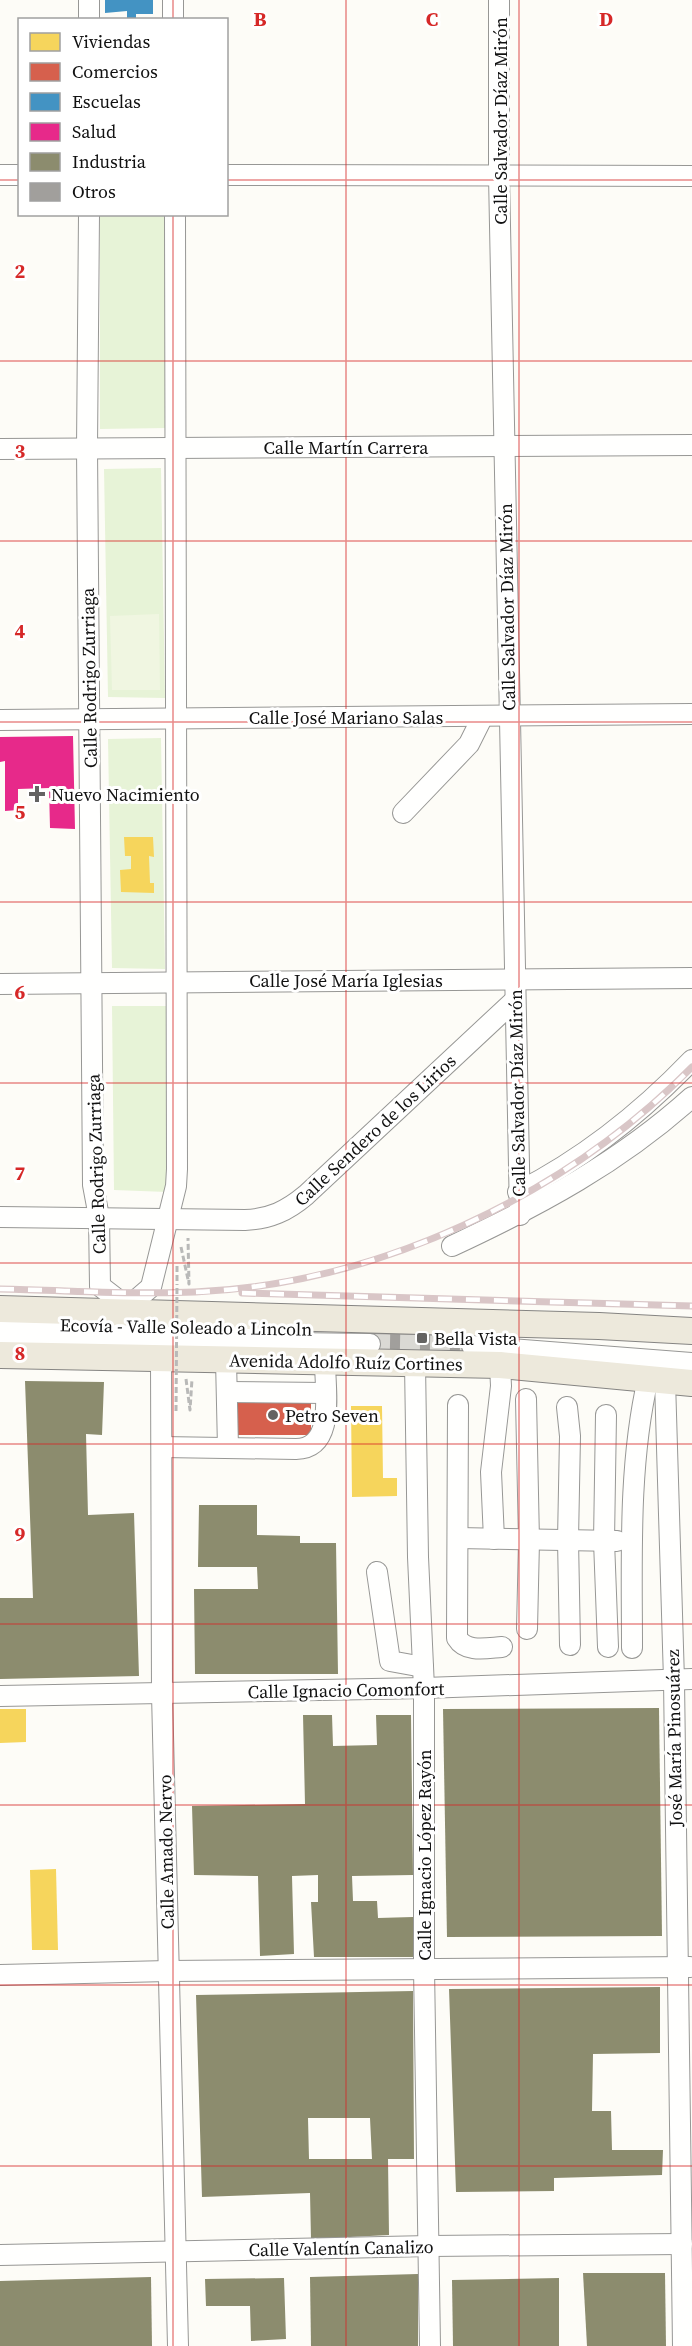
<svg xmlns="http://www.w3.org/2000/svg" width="692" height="2346" font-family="'Source Serif 4',serif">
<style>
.green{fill:#e7f3d7}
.pitch{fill:#f0f6e1}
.homes{fill:#f6d55c}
.shops{fill:#d6604d}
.schools{fill:#4393c3}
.health{fill:#e7298a}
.industry{fill:#8c8c6e;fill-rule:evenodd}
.building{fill:#a19f9c}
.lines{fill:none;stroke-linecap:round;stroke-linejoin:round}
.minor-tunnel{stroke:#dad9d4;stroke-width:20;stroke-dasharray:20 10;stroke-linecap:butt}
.minor-casing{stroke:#979795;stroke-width:22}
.major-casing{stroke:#858482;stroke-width:28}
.path{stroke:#b9b9b8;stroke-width:3;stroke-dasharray:6 3;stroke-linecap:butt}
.minor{stroke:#fffffe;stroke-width:20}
.major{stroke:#ede9dc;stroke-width:26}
.rail-casing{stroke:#d9c6c7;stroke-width:7}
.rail{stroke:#fff;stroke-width:4.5;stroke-dasharray:14;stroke-linecap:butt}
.path-bridge{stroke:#b9b9b8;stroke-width:3;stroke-dasharray:6 3;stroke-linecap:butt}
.grid{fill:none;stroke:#d62828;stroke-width:1.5;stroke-opacity:0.55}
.poi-dot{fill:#646362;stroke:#fff;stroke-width:2}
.labels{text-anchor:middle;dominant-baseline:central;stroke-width:6;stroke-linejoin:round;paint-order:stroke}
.street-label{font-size:18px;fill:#111;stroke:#fff}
.poi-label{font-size:18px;fill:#111;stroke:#fff;text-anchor:start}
.grid-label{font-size:20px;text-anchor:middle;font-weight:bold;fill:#d62828;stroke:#fff;stroke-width:6;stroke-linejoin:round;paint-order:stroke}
</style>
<rect width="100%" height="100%" fill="#fdfcf7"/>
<g class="green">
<path d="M100 215H165L167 428 100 429Z"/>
<path d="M161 468 165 698 108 697 104 469Z"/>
<path d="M161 738 165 969 112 968 108 739Z"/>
<path d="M112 1006H166L167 1192 114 1190Z"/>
</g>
<path class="pitch" d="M159 614 160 690H112L110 616Z"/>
<g class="homes">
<path d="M124 837H153L154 857 149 856 150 883H154V893L121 892 120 870 131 869V856H125Z"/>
<path d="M351 1406H382L383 1478H397V1496L352 1497Z"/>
<path d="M0 1709H26V1742L0 1743Z"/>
<path d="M56 1869 58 1950H32L30 1870Z"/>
</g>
<rect class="shops" x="234" y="1396" width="77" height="39"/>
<path class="schools" d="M105 0H153V14H136V20H127V11L105 13Z"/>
<path class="health" d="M73 736 75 829 50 828 49 788 18 789V810L5 811V761L0 762V737Z"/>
<g class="industry">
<path d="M25 1381 104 1382 102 1435 86 1434 88 1515 134 1513 139 1676 0 1679V1598H33Z"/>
<path d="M199 1505H257V1535L300 1536V1543H336L338 1674H195L194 1589H258L257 1567H198Z"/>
<path d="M659 1708 662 1936 447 1937 443 1709Z"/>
<path d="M303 1715H332L333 1746 377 1745 376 1715H411L413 1875 352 1876 353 1901H377L378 1918 413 1917 414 1957H314L311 1902H318V1875L292 1876 294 1954 260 1956 258 1876 194 1875 192 1806 305 1804Z"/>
<path d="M660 1987V2053L593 2054 592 2111H611L612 2150H663L662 2175 554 2178V2191L456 2192 449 1989Z"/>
<path d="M413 1991 414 2159H388L389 2235 311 2239 310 2193 202 2197 196 1995ZM308 2118H370L372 2159H309Z"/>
<path d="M583 2273H665L666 2346H587Z"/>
<path d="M418 2274V2346H311L310 2277Z"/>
<path d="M151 2277 152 2346H0V2281Z"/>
<path d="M284 2278 286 2339 251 2341 250 2306H206L205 2279Z"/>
<path d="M559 2278V2346H453L452 2280Z"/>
</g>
<path class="building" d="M371 1322 473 1325 472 1353 370 1350Z"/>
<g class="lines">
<path class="minor-tunnel" d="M370 1344 472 1346"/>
<g class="minor-casing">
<g id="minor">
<path d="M89 0V20"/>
<path d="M173 0V20"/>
<path d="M499 0V176L520 1215"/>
<path d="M0 175H20"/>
<path d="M226 175 692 176"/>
<path d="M89 214 87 448 93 1185 99 1217 100 1286 135 1313 149 1343 161 1358 162 1694 178 2346"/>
<path d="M0 449 692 445"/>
<path d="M0 720 692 714"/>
<path d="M403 813 469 744 483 716"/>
<path d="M0 984 692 978"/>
<path d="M518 1192C583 1159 642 1112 692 1060"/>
<path d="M0 1217 245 1220C270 1219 287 1211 306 1195L515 1000"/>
<path d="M452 1246C540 1205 620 1162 692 1097"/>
<path d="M129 1306 151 1287 176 1186 177 1169 175 214"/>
<path d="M0 1324 263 1329"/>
<path d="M0 1339 370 1344"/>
<path d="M472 1346 692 1363"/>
<path d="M226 1360 228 1448"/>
<path d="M415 1364 418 1557 424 1688V1968L430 2346"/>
<path d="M665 1381 674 1680 683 2346"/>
<path d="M227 1392 325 1393"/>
<path d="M526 1399 529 1541 527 1629"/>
<path d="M458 1405 457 1638C466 1653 487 1648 502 1647"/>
<path d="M567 1407 570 1436 568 1540 570 1645"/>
<path d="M606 1415 604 1541 608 1647"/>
<path d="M162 1447 296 1449C336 1448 325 1391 325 1362"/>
<path d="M458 1538 617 1541"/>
<path d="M494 1539 491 1472 501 1386 500 1365"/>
<path d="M377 1572 390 1661 423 1667"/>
<path d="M632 1648C632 1561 628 1465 648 1379"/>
<path d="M0 1696 424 1688 692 1679"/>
<path d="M0 1975 168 1971 690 1967"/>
<path d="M0 2255 429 2246 682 2244"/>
</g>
</g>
<g class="major-casing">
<g id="major">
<path d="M0 1309 599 1326 692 1331"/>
<path d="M0 1355 500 1365 692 1383"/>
</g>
</g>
<g class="path">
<path d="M181 1247 189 1284 188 1238"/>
<path d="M177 1266V1285"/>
<path d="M186 1379 190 1410 192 1379"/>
</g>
<use href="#minor" class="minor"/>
<use href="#major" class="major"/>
<g class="rail-casing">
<g id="rail">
<path d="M0 1289C65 1290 130 1295 195 1292 377 1284 565 1196 692 1067"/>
<path d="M242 1293 692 1306"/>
</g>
</g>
<use href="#rail" class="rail"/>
<path class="path-bridge" d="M176 1411 177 1285"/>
</g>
<path class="grid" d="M173 0V20M346 0V2346M519 0V2346M0 180H20M226 180H692M173 214V2346M0 361H692M0 541H692M0 722H692M0 902H692M0 1083H692M0 1263H692M0 1444H692M0 1624H692M0 1805H692M0 1985H692M0 2166H692"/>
<g class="poi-dot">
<path d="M34 785h6v6h6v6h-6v6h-6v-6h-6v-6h6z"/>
<rect x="416" y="1332" width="12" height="12" rx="3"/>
<circle cx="273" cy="1415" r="6"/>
</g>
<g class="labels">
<g class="street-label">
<text transform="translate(500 121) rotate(-90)">Calle Salvador Díaz Mirón</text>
<text x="346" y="447">Calle Martín Carrera</text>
<text transform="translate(507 607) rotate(-91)">Calle Salvador Díaz Mirón</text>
<text transform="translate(89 678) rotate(-91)">Calle Rodrigo Zurriaga</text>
<text x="346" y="717">Calle José Mariano Salas</text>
<text x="346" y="980">Calle José María Iglesias</text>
<text transform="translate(517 1093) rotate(-91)">Calle Salvador Díaz Mirón</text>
<text transform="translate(375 1130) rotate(-43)">Calle Sendero de los Lirios</text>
<text transform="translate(96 1164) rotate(-92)">Calle Rodrigo Zurriaga</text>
<text transform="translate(186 1327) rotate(1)">Ecovía - Valle Soleado a Lincoln</text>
<text transform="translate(346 1362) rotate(1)">Avenida Adolfo Ruíz Cortines</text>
<text transform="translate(346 1690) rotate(-1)">Calle Ignacio Comonfort</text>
<text transform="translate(674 1738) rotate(-91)">José María Pinosuárez</text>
<text transform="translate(166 1852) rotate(-91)">Calle Amado Nervo</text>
<text transform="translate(424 1855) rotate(-90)">Calle Ignacio López Rayón</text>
<text transform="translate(341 2248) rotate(-1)">Calle Valentín Canalizo</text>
</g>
<g class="poi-label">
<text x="51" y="794">Nuevo Nacimiento</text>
<text x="434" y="1338">Bella Vista</text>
<text x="285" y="1415">Petro Seven</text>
</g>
</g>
<g class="grid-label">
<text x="260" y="26">B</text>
<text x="432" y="26">C</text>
<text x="606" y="26">D</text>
<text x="20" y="278">2</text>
<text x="20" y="458">3</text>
<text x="20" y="638">4</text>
<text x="20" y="819">5</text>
<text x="20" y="999">6</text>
<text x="20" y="1180">7</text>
<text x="20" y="1360">8</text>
<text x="20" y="1541">9</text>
</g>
<rect x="18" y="18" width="210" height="198" fill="#ffffff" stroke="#a0a0a0" stroke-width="1.5"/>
<rect x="30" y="33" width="30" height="18" fill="#f6d55c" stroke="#a0a0a0" stroke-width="1.5"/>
<text x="72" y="48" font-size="18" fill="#111111">Viviendas</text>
<rect x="30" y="63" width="30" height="18" fill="#d6604d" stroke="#a0a0a0" stroke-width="1.5"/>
<text x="72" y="78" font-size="18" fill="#111111">Comercios</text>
<rect x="30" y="93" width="30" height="18" fill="#4393c3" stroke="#a0a0a0" stroke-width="1.5"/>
<text x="72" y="108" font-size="18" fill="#111111">Escuelas</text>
<rect x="30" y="123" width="30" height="18" fill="#e7298a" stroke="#a0a0a0" stroke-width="1.5"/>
<text x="72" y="138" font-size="18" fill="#111111">Salud</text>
<rect x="30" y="153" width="30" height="18" fill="#8c8c6e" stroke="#a0a0a0" stroke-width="1.5"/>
<text x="72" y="168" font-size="18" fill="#111111">Industria</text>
<rect x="30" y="183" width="30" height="18" fill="#a19f9c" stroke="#a0a0a0" stroke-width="1.5"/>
<text x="72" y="198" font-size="18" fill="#111111">Otros</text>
</svg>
